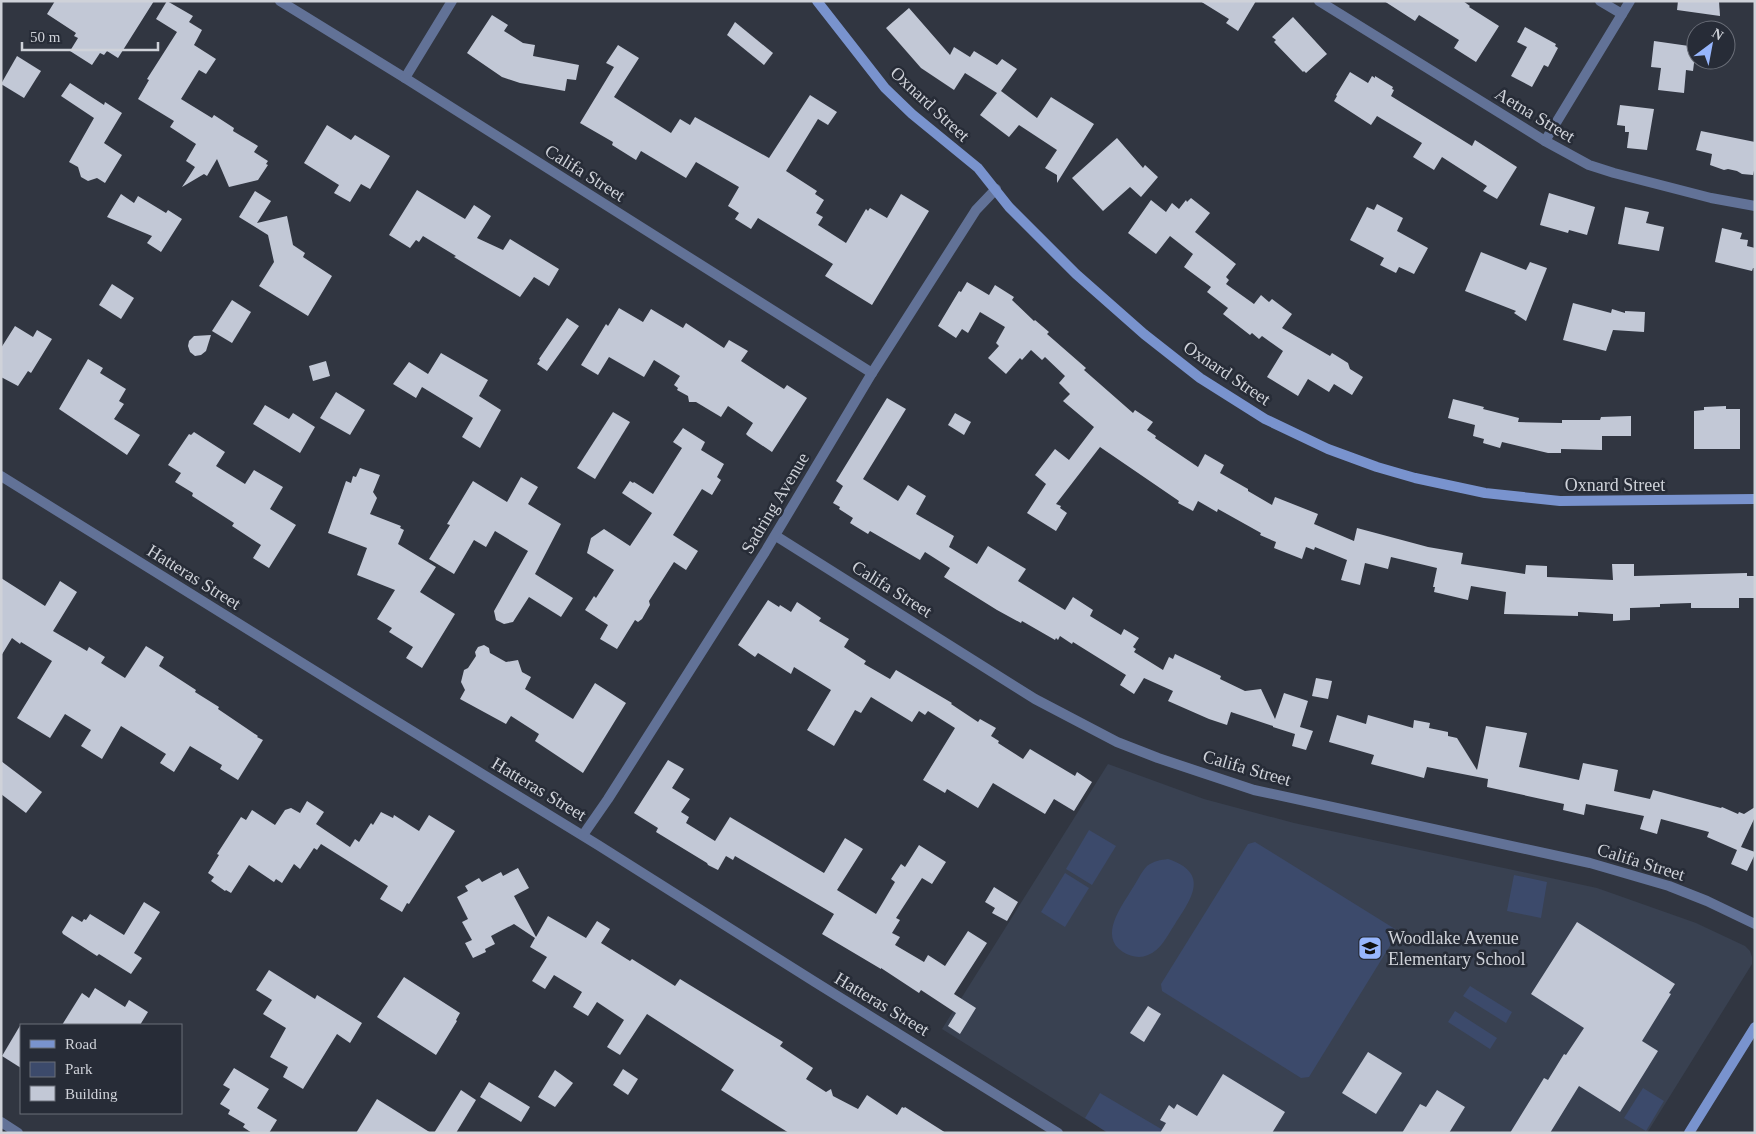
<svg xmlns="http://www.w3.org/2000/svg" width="1756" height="1134" font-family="'Times New Roman',serif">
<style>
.built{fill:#394151}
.green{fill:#3c4a6b}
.building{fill:#c2c8d6}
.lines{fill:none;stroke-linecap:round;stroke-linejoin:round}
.street{stroke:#627297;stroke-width:10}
.secondary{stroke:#7993ce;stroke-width:10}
.labels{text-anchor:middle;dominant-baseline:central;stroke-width:5;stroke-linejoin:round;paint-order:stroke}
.street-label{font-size:18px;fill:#cfd2d9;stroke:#272c37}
.poi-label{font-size:18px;fill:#cfd2d9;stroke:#272c37;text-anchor:start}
</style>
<rect width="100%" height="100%" fill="#313641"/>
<path class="built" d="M1108 764 1204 799 1294 823 1597 888 1696 923 1745 946 1750 951 1752 957V964L1647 1133H1108L942 1029Z"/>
<g class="green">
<path d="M1089 830 1116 846 1092 885 1066 869Z"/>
<path d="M1255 842 1395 929 1396 936 1309 1077 1301 1078 1162 991 1161 984 1248 844Z"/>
<path d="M1168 859C1210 873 1192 898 1175 924 1167 936 1161 950 1148 955 1139 959 1130 956 1123 952 1098 936 1122 906 1132 889 1137 882 1141 872 1147 866 1154 861 1160 860 1168 859Z"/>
<path d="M1065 873 1089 888 1065 927 1041 912Z"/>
<path d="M1514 875 1547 882 1541 918 1507 911Z"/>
<path d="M1470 986 1512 1012 1506 1023 1463 996Z"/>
<path d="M1455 1011 1497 1038 1490 1049 1448 1022Z"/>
<path d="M1643 1088 1664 1101 1646 1131 1624 1118Z"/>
<path d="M1100 1093 1168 1133H1108L1085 1118Z"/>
</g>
<g class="building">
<path d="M55 1H154L118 58 107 51 104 55 100 53 92 65 70 51 78 38 74 36 76 33 47 14Z"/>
<path d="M167 1 193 16 189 22 202 30 194 45 216 59 206 74 199 70 181 99 212 118 214 115 234 128 233 131 258 146 254 152 268 161 266 164 268 165 258 180 229 187 217 159 207 176 204 174 182 187 195 167 186 161 196 144 170 127 174 121 138 99 149 80 147 79 177 32 156 19Z"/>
<path d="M1200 1H1256L1238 31 1226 23 1229 19Z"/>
<path d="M1384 1H1463L1470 6 1469 7 1499 26 1476 62 1454 48 1459 40 1419 15 1415 21Z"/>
<path d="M1678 1H1719L1720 16 1677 10Z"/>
<path d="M909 8 950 55 954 47 970 57 974 51 997 65 1002 59 1017 69 1001 91 1037 118 1051 97 1094 124 1057 183V175L1045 168 1057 150 1019 125 1009 137 980 115 997 93 965 73 954 90 921 68 886 28Z"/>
<path d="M492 15 508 25 504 31 523 43 535 45 533 56 579 65 576 80 567 79 565 91 520 83 502 77 467 53Z"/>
<path d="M1293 17 1327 54 1306 73 1304 71 1303 72 1274 42 1276 40 1272 37Z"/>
<path d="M735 22 773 53 764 65 727 35Z"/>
<path d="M1525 27 1556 44 1555 46 1558 48 1548 67 1544 65 1532 87 1511 76 1527 47 1517 42Z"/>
<path d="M1654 41 1696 47 1693 71 1686 70 1684 93 1658 90 1661 68 1651 67Z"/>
<path d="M618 45 639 58 614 97 671 133 680 119 690 125 695 117 769 158 810 95 837 112 828 125 818 119 786 171 817 191 815 194 824 200 816 213 823 217 818 225 846 243 866 209 868 211 870 208 887 218 901 194 929 211 872 305 825 276 833 264 758 218 751 229 735 219 739 213 728 206 739 187 696 162 686 178 641 151 636 160 612 145 613 142 580 123 614 67 606 63Z"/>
<path d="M17 56 41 71 24 98 1 84Z"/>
<path d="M1350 72 1368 83 1372 76 1375 78V76L1393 87 1392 89 1394 90 1391 96 1472 146 1475 140 1517 167 1497 199 1483 191 1487 186 1442 157 1434 170 1413 157 1422 143 1377 116 1371 125 1334 101 1337 96 1336 95Z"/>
<path d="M70 83 104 105 105 102 122 113 104 143 122 155 105 183 97 178 88 181 81 177 78 167 69 162 94 118 61 96Z"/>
<path d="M1620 105 1654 109 1647 150 1627 148 1629 132H1625V126L1617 125Z"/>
<path d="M327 125 351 140 355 135 390 156 370 189 361 184 350 202 334 193 339 185 304 163Z"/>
<path d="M1701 131 1755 142V166L1753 175 1742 174 1737 171 1728 169 1724 170 1710 165 1712 154 1696 150Z"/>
<path d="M1117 138 1143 168 1145 165 1158 177 1141 197 1130 187 1103 211 1072 178Z"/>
<path d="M417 190 465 219 474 205 491 216 477 238 503 250 510 239 559 269 549 286 534 277 520 297 454 257 456 256 423 236 419 242 416 240 410 248 389 235Z"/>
<path d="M255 191 271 201 257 223 287 216 293 245 305 253 303 257 332 276 308 316 259 286 274 262 268 235 239 217Z"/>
<path d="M1549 193 1595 207 1587 235 1569 230 1568 233 1540 225Z"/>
<path d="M121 194 134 203 138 196 166 213 168 210 182 219 161 252 147 243 152 236 107 217Z"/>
<path d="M1191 198 1210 213 1195 232 1236 264 1226 277 1229 280 1226 284 1254 304 1261 295 1269 302 1272 299 1292 314 1282 328 1330 356 1332 353 1348 363 1350 369 1363 377 1352 395 1334 384 1329 392 1308 379 1298 396 1267 377 1283 351 1262 336 1259 339 1252 333 1250 335 1223 314 1228 308 1207 292 1211 287 1184 267 1193 254 1170 236 1156 254 1128 233 1151 200 1166 212 1172 203 1179 209 1186 200 1187 202Z"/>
<path d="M1377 204 1403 218 1397 231 1428 248 1414 274 1399 267 1396 273 1380 265 1384 258 1350 240 1367 207 1374 210Z"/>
<path d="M1625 207 1649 212 1646 223 1664 227 1659 251 1618 244Z"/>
<path d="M1722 228 1742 233 1740 239 1748 240 1747 246 1755 248V268H1753L1752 271 1715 262Z"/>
<path d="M1481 252 1526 270 1530 262 1547 268 1526 321 1514 313 1516 311 1465 291Z"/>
<path d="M967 282 989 295 995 285 1014 297 1012 300 1034 321 1035 320 1049 332 1047 334 1086 368 1084 370 1133 413 1135 410 1153 422 1147 430 1156 436 1155 438 1198 467 1205 454 1224 465 1220 473 1248 489V491L1272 505 1275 497 1318 514 1314 524 1354 541 1357 528 1428 547 1463 553 1461 564 1525 574 1526 565 1547 566V577L1613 580 1612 564H1634V576L1747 573V576H1755V598H1739V608H1691V603L1660 604V607L1630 608V620L1613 621V614L1578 612V616L1504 614 1506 592 1471 586 1468 600 1434 592 1435 587H1433L1437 568 1391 557 1388 569 1365 563 1360 585 1341 580 1347 560 1315 547 1314 550 1306 547 1302 559 1274 548 1276 542 1260 535 1261 533 1218 509 1217 512 1198 501 1193 511 1178 503 1179 501 1100 447 1056 504 1061 506 1060 508 1067 513 1056 531 1027 513 1046 484 1035 475 1055 449 1069 460 1094 427 1063 401 1070 394 1059 383 1065 376 1045 357 1042 360 1031 350 1022 360 1020 358 1006 374 988 358 999 346 996 343 1005 327 980 312 968 333 962 329 956 338 938 326 959 291 961 292Z"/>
<path d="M112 284 134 298 121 319 99 305Z"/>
<path d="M232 300 251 312 232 343 212 331Z"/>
<path d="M1573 303 1611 313 1612 309 1625 313V311L1645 312 1644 332 1613 330 1606 351 1563 340Z"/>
<path d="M619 308 643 322 651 309 683 328 686 323 724 348 729 340 748 351 741 361 784 389 787 385 807 398 772 452 748 436 746 434 753 423 728 406 721 417 696 402H689L688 396 677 390 678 388 674 385 680 376 654 360 644 377 609 357 598 375 581 365 606 324 608 326Z"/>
<path d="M567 318 579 326 547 371 537 364 540 360 539 359Z"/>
<path d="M15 326 33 337 37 330 52 339 31 373 28 371 18 386 1 377V348Z"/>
<path d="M211 335 206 351 201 355 195 356 190 352 188 346 189 341 194 336Z"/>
<path d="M441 353 488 380 479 396 501 410 480 448 462 437 473 418 422 387 416 398 393 384 409 362 428 374Z"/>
<path d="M88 359 103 368 100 373 126 389 119 401 124 404 114 419 140 435 127 455 59 409Z"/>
<path d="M326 361 330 376 313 381 309 366Z"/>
<path d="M336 392 365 410 350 435 320 418Z"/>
<path d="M887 398 906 409 863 479 898 501 908 485 926 496 916 514 954 536 949 547 977 564 988 546 1026 569 1018 581 1065 610 1073 597 1093 610 1090 616 1121 635 1124 629 1139 638 1133 647 1136 649 1134 652 1163 670 1169 657 1173 659 1175 654 1221 676 1220 679 1245 691 1261 689 1275 719 1284 693 1308 701 1300 727 1313 731 1306 750 1292 746 1295 734 1273 727V726L1231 712 1227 725 1209 719 1168 701 1173 691 1144 678 1134 694 1120 685 1126 675 1073 642 1072 644 1060 636 1058 640 1056 638 1055 640 1022 621 1021 623 997 610 944 577 950 568 925 552 920 560 870 531 868 534 850 523 853 518 839 509 840 507 833 503 843 486 836 481Z"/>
<path d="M1453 399 1484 407 1483 409 1519 418 1518 422 1562 423V420H1600L1601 417 1631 416V436H1602V450L1561 449V453H1548L1502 442 1500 448 1483 443 1484 439 1473 436 1475 425 1448 418Z"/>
<path d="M265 405 289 419 293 413 315 427 300 453 253 424Z"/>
<path d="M1726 406V409H1740V449H1694V411L1704 410V407Z"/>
<path d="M613 412 630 422 595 479 577 468Z"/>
<path d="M955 413 971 422 964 435 948 425Z"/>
<path d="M683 428 705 442 701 450 724 464 717 477 721 480 712 495 702 489 673 535 698 551 686 570 674 562 649 601 650 605 642 619 638 622 635 620 617 649 600 639 608 625 585 610 594 596 596 598 614 570 587 553 591 538 604 529 630 546 652 513 622 493 630 481 633 483 634 482 653 494 682 448 673 442Z"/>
<path d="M194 432 225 452 216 466 245 484 254 470 283 487 270 509 296 525 269 568 253 558 261 545 232 526 234 523 192 496 193 493 175 482 181 473 168 465 189 434 191 435Z"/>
<path d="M360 468 380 475 373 492 377 498 370 514 401 526 400 528 404 530 398 544 436 567 420 592 455 614 422 668 406 658 413 647 389 632 392 628 377 619 395 590 357 575 367 548 328 533 346 481 351 483 353 476 356 477Z"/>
<path d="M521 477 538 487 528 504 561 524 535 574 573 598 561 617 529 597 513 622 504 624 496 620 494 611 528 551 495 531 486 547 474 540 454 574 429 559 450 525 447 524 473 481 507 502Z"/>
<path d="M1 578 45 606 60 581 77 592 53 631 87 651 89 647 105 657 101 663 125 678 146 646 164 657 159 666 196 690 195 692 219 707 218 709 258 736 257 737 263 740 238 780 220 769 222 765 190 746 174 772 160 763 166 754 121 726 102 759 81 746 91 730 65 714 50 738 17 718 52 661 21 642 20 644 12 638 1 656Z"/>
<path d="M768 600 779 607 780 605 791 612 797 602 821 618 819 621 849 639 844 647 866 661 864 664 890 679 896 670 952 703 951 704 978 722 980 719 996 728 991 736 999 741 998 743 1023 759 1030 749 1075 776 1077 772 1092 782 1074 811 1054 799 1045 814 993 783 978 808 947 789 945 793 923 780 955 728 928 711 925 715 919 711 912 722 871 697 861 713 855 710 834 746 807 730 831 690 794 667 791 674 758 653 755 657 738 645Z"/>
<path d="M484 645 489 648 490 653 506 662 518 660 522 672 531 677 525 689 573 719 595 683 626 703 583 773 535 741 539 734 511 716 506 724 460 699 465 690 461 682 464 670 468 668 476 656 475 652 478 647Z"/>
<path d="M1316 678 1332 681 1328 699 1312 696Z"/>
<path d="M1337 715 1366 724 1368 715 1413 728 1414 720 1430 723 1429 728 1448 732V736L1457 738 1477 770 1486 726 1527 733 1519 767 1579 780 1583 763 1618 770 1614 791 1650 799 1653 790 1721 808 1722 807 1738 814 1739 812 1744 814 1755 807V817L1741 847 1755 852V854L1747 871 1731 864 1737 850 1707 837 1709 832 1661 819 1657 834 1640 829 1644 816 1586 804 1584 815 1563 810 1564 804 1487 787 1488 779 1427 767 1424 778 1371 764 1374 755 1329 742Z"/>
<path d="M668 760 684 769 672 788 690 799 681 812 689 817 686 823 715 841 730 817 824 873 845 838 863 849 837 890 876 914 895 882 891 879 901 864 905 867 919 845 946 862 932 884 922 878 896 918 900 920 892 933 900 937 895 945 924 962 928 955 945 966 968 931 987 943 954 994 976 1008 960 1034 948 1026 956 1013 921 990 919 993 881 968V969L822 934 834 914 735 856 733 860 726 856 718 870 708 865 707 863 656 832 658 828 634 813Z"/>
<path d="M1 761 42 792 26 813 1 794Z"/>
<path d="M307 801 324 812 316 824 350 847 355 839 359 842 371 823 373 825 381 812 393 818 394 815 419 831 429 815 455 831 409 904 407 903 402 912 380 899 388 886 321 844 317 850 314 848 300 869 294 864 282 883 276 879 274 882 249 865 231 893 226 890 225 891 211 881 214 877 208 873 219 855 217 854 241 817 246 820 252 810 275 825 285 810 291 808 300 813Z"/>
<path d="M518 868 529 888 514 896 536 937 548 916 586 938 597 921 610 929 601 943 630 961 632 959 675 986 680 979 783 1042 780 1046 813 1068 806 1079 826 1092 831 1089 833 1096 858 1109 867 1095 897 1115 902 1107 904 1108 905 1107 946 1133H789L721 1090 734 1070 647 1014 620 1055 607 1047 624 1020 597 1002 588 1016 573 1007 582 992 554 975 545 989 532 981 547 957 530 947 535 938 514 924 491 936 495 944 485 949 486 952 473 958 465 943 472 940 462 922 468 919 457 897 468 891 465 886 479 878 482 882 501 872 503 876Z"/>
<path d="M994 887 1018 902 1007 921 992 913 995 908 985 902Z"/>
<path d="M144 902 160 912 134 953 142 958 131 974 99 954 97 956 63 934 62 932 72 916 82 922 84 919 86 920 90 914 124 935Z"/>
<path d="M1577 922 1675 984 1669 993 1671 994 1642 1041 1658 1051 1620 1112 1579 1086 1550 1133H1510L1544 1078 1548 1080 1564 1054 1566 1055 1584 1028 1531 994Z"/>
<path d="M269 970 315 999 317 995 362 1023 350 1043 337 1034 303 1089 283 1077 288 1067 270 1057 286 1028 263 1014 272 1000 256 990Z"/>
<path d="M404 977 460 1013 456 1020 457 1021 436 1055 377 1017Z"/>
<path d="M95 988 125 1007 129 1000 148 1012 140 1025H62L82 993 89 998Z"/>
<path d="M1148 1006 1161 1014 1144 1042 1130 1033Z"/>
<path d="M21 1024V1068L2 1056Z"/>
<path d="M1368 1052 1402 1073 1376 1114 1342 1093Z"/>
<path d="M234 1068 269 1089 257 1108 277 1120 269 1133H252L243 1127 245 1124 228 1114 230 1110 220 1104 230 1089 223 1085Z"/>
<path d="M623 1069 638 1079 628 1095 613 1085Z"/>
<path d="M555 1070 573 1083 555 1107 538 1097Z"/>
<path d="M1223 1074 1285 1112 1272 1133H1160L1166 1123 1160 1120 1169 1105 1174 1109 1177 1104 1197 1116Z"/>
<path d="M489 1082 530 1107 521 1122 480 1097Z"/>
<path d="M461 1090 476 1100 456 1133H434Z"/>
<path d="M1437 1090 1465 1107 1449 1133H1402L1420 1104 1426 1107Z"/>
<path d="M377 1099 431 1133H356Z"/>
</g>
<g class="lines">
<g class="street">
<path d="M280 1 405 78 872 373"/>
<path d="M1319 1 1545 141 1589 165 1614 173 1711 198 1755 206"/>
<path d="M1600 1 1622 14"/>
<path d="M405 78 452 1"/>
<path d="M1545 141 1630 1"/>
<path d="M1 476 368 704 598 845 815 982 1058 1133"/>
<path d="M776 536 1035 699 1117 742 1158 758 1254 790 1590 863 1669 886 1707 901 1755 924"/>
<path d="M583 835 608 799 765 552 872 373 976 210 996 189"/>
<path d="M1 1122 18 1133"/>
</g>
<g class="secondary">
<path d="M817 1 885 88 912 114 978 168 1009 207 1076 274 1144 334 1200 378 1265 419 1328 449 1377 467 1415 478 1485 493 1560 501 1755 499"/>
<path d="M1689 1133 1755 1027"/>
</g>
</g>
<defs>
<g id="school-square" transform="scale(1.25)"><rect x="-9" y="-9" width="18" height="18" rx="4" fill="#97b6fd" stroke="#272c37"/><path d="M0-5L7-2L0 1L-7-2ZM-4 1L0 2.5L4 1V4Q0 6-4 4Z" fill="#111"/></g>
</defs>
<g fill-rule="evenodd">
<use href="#school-square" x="1370" y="948"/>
</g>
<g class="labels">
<g class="street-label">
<text transform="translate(930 104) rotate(43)">Oxnard Street</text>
<text transform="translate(1535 115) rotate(31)">Aetna Street</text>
<text transform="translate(585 173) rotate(32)">Califa Street</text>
<text transform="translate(1227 373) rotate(34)">Oxnard Street</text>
<text x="1615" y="485">Oxnard Street</text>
<text transform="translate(775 503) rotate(-59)">Sadring Avenue</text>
<text transform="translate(194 577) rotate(32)">Hatteras Street</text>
<text transform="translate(892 589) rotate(32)">Califa Street</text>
<text transform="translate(1247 768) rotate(16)">Califa Street</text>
<text transform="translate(539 789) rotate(31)">Hatteras Street</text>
<text transform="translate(1641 862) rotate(17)">Califa Street</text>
<text transform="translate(882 1004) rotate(31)">Hatteras Street</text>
</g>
<g class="poi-label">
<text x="1388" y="938">Woodlake Avenue<tspan x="1388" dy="21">Elementary School</tspan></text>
</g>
</g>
<rect width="1756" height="1134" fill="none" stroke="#cfd2d9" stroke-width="5"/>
<rect x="20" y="1024" width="162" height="90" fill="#272c37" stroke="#6a6e78"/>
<rect x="30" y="1040" width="25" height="8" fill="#7993ce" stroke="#6a6e78"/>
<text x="65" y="1049" font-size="15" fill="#cfd2d9">Road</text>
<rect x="30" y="1062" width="25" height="15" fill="#3c4a6b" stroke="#6a6e78"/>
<text x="65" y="1074" font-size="15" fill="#cfd2d9">Park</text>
<rect x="30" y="1086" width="25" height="15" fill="#c2c8d6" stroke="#6a6e78"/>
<text x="65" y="1099" font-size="15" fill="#cfd2d9">Building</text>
<g transform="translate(1711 45) rotate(32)"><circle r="24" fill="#272c37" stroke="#6a6e78"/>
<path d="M0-4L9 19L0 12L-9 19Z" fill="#97b6fd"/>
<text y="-8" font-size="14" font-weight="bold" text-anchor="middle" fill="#cfd2d9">N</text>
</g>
<path d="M22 42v8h136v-8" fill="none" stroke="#cfd2d9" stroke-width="2.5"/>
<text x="30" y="42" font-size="15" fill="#cfd2d9" stroke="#272c37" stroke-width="4" paint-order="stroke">50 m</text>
</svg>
